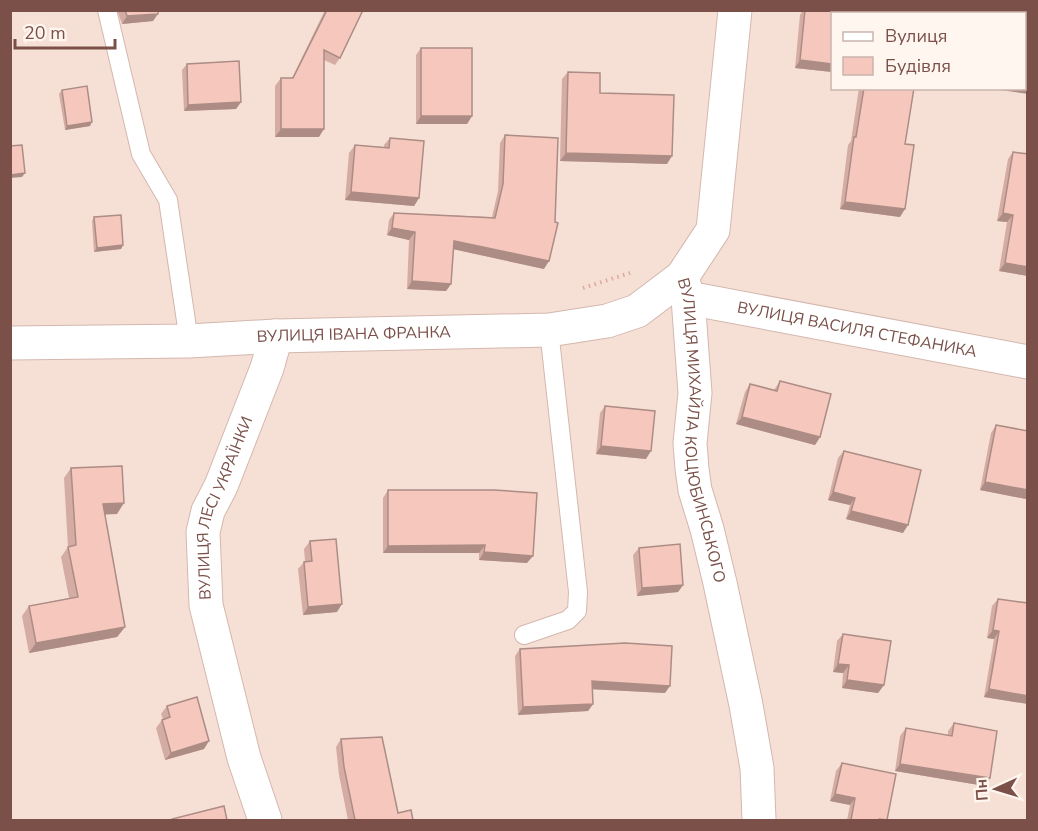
<svg xmlns="http://www.w3.org/2000/svg" width="1038" height="831" font-family="'Nunito Sans',sans-serif">
<style>
.residential{fill:#f6e0d5;fill-rule:evenodd}
.lines{fill:none;stroke-linecap:round;stroke-linejoin:round}
.lane-casing{stroke:#d4b7ae;stroke-width:20}
.street-casing{stroke:#d4b7ae;stroke-width:35}
.path{stroke:#dbaa9f;stroke-width:4;stroke-dasharray:1.5 4.5;stroke-linecap:butt}
.lane{stroke:#fff;stroke-width:18}
.street{stroke:#fff;stroke-width:33}
.wall{fill:#d4aca3}
.shaded-wall{fill:#ac8c84}
.building{fill:#f6c8bd;stroke:#ac8c84;stroke-width:1.5}
.labels{text-anchor:middle;dominant-baseline:central;stroke-width:4.5;stroke-linejoin:round;paint-order:stroke}
.street-label{font-size:16px;fill:#7a5049;stroke:#fff6ef}
</style>
<rect width="100%" height="100%" fill="#fef0e7"/>
<path class="residential" d="M11 11H1027V820H11ZM832 14H1024V88H832Z"/>
<g class="lines">
<g class="lane-casing">
<g id="lane">
<path d="M107 10 141 154 168 200 189 341"/>
<path d="M524 635 568 620 577 611 578 592 549 330"/>
</g>
</g>
<g class="street-casing">
<g id="street">
<path d="M972 10 993 14"/>
<path d="M1024 18H1028"/>
<path id="s1" d="M682 277 688 298 695 393 690 443 692 469 695 490 707 529 720 583 746 705 757 768 759 820"/>
<path id="s2" d="M688 298 1028 362"/>
<path id="s3" d="M10 343 189 341 276 336 549 330 607 321 637 311 682 277 713 230 735 10"/>
<path id="s4" d="M265 820 244 758 206 605 203 532 208 511 221 486 267 368 276 336"/>
</g>
</g>
<path class="path" d="M583 288 630 273"/>
<use href="#lane" class="lane"/>
<use href="#street" class="street"/>
</g>
<g class="wall">
<path d="M117 10H158L153 21 122 24Z"/>
<path d="M325 10H363L340 58 335 65 324 60 319 137H275V86L281 78H292Z"/>
<path d="M803 10H907L832 72 795 68 800 15Z"/>
<path d="M421 48 472 116 467 124H416V55Z"/>
<path d="M187 64 241 102 236 109 184 111 182 70Z"/>
<path d="M568 72 600 93 667 164 560 161 562 79Z"/>
<path d="M859 88H914L905 144 900 217 840 209 848 145 851 141Z"/>
<path d="M62 90 90 126 65 130 59 94Z"/>
<path d="M505 135 544 269 453 249 451 284 446 291 407 289 409 240 387 235 389 220 394 213 492 217 498 191 500 143Z"/>
<path d="M390 138 419 198 414 206 345 200 349 153 355 145 384 147V145Z"/>
<path d="M1013 152 1028 154V276L999 271 1007 222 997 221 1008 159Z"/>
<path d="M94 217 123 245 121 249 94 252 92 221Z"/>
<path d="M780 381 820 437 815 445 736 424 745 392 750 384 774 390Z"/>
<path d="M605 406 646 459 596 454 600 413Z"/>
<path d="M996 425 1026 499 980 490 991 433Z"/>
<path d="M844 451 903 533 846 519 850 505 828 500 838 458Z"/>
<path d="M71 468 117 514H104L125 627 117 637 29 653 22 616 29 606 69 598 61 557 68 547 64 478Z"/>
<path d="M388 490 527 563 479 560V553H383V498Z"/>
<path d="M310 541 337 612 303 615 298 569 304 562 305 561 304 549Z"/>
<path d="M639 548 683 585 678 592 637 596 633 555Z"/>
<path d="M998 599 1028 704 984 697 994 639 987 638 992 606Z"/>
<path d="M843 634 884 685 878 693 842 688 843 673 833 672 837 641Z"/>
<path d="M520 649 665 693 593 689V704L588 711 518 715 515 656Z"/>
<path d="M167 706 204 749 165 760 156 728 162 720 163 719 161 714Z"/>
<path d="M954 723 990 778 985 786 895 771 900 736 906 728 948 735V731Z"/>
<path d="M341 739 398 813 413 820H348L339 775 336 747Z"/>
<path d="M842 763 887 820H847L850 805 830 801 836 771Z"/>
</g>
<g class="shaded-wall">
<path d="M158 14 153 21 122 24 127 16Z"/>
<path d="M800 60 832 64V72L795 68Z"/>
<path d="M1024 86H1028V94L987 88H1024Z"/>
<path d="M241 102 236 109 184 111 188 105Z"/>
<path d="M421 116H472L467 124H416Z"/>
<path d="M92 122 90 126 65 130 67 126Z"/>
<path d="M281 129H324L319 137H275Z"/>
<path d="M566 153 672 156 667 164 560 161Z"/>
<path d="M25 173 22 177 10 178V175Z"/>
<path d="M351 192 419 198 414 206 345 200Z"/>
<path d="M845 202 905 209 900 217 840 209Z"/>
<path d="M1003 213 1013 215 1007 222 997 221Z"/>
<path d="M392 228 415 232 409 240 387 235Z"/>
<path d="M454 241 549 261 544 269 448 248Z"/>
<path d="M123 245 121 249 94 252 97 248Z"/>
<path d="M1005 263 1028 267V276L999 271Z"/>
<path d="M412 281 451 284 446 291 407 289Z"/>
<path d="M742 417 820 437 815 445 736 424Z"/>
<path d="M601 446 651 451 646 459 596 454Z"/>
<path d="M985 482 1028 490V497L1026 499 980 490Z"/>
<path d="M833 492 855 498 850 505 828 500Z"/>
<path d="M124 503 117 514 96 515 103 504Z"/>
<path d="M851 511 908 525 903 533 846 519Z"/>
<path d="M485 545 479 553H383L388 546Z"/>
<path d="M484 552 533 556 527 563 479 560Z"/>
<path d="M683 585 678 592 637 596 642 588Z"/>
<path d="M342 604 337 612 303 615 308 607Z"/>
<path d="M125 627 117 637 29 653 36 643Z"/>
<path d="M993 630 999 631 994 639 987 638Z"/>
<path d="M838 664 849 665 843 673 833 672Z"/>
<path d="M847 680 884 685 878 693 842 688Z"/>
<path d="M592 681 670 686 665 693 587 689Z"/>
<path d="M989 689 1028 696V704L984 697Z"/>
<path d="M593 704 588 711 518 715 523 707Z"/>
<path d="M209 741 204 749 165 760 171 753Z"/>
<path d="M900 764 990 778 985 786 895 771Z"/>
<path d="M835 794 855 798 850 805 830 801Z"/>
</g>
<g class="building">
<path d="M125 10H158V14L127 16Z"/>
<path d="M327 10H363L340 58 324 50V129H281V78H293Z"/>
<path d="M805 10H907L932 14H832V64L800 60Z"/>
<rect x="1024" y="47" width="4" height="39"/>
<rect x="421" y="48" width="51" height="68"/>
<path d="M239 61 241 102 188 105 187 64Z"/>
<path d="M568 72 600 73V93L674 95 672 156 566 153Z"/>
<path d="M87 86 92 122 67 126 62 90Z"/>
<path d="M864 88H914L905 144 914 145 905 209 845 202 854 137H856Z"/>
<path d="M505 135 558 138 555 222 558 223 549 261 454 241 451 284 412 281 415 232 392 228 394 213 495 218 503 184Z"/>
<path d="M390 138 424 141 419 198 351 192 355 145 389 148Z"/>
<path d="M22 145 25 173 10 175V146Z"/>
<path d="M1013 152 1028 154V267L1005 263 1013 215 1003 213Z"/>
<path d="M121 215 123 245 97 248 94 217Z"/>
<path d="M780 381 831 394 820 437 742 417 750 384 777 391Z"/>
<path d="M605 406 655 411 651 451 601 446Z"/>
<path d="M996 425 1028 431V490L985 482Z"/>
<path d="M844 451 921 470 908 525 851 511 855 498 833 492Z"/>
<path d="M122 466 124 503 103 504 125 627 36 643 29 606 78 597 68 547 76 545 71 468Z"/>
<path d="M388 490H494L537 493 533 556 484 552 485 545 388 546Z"/>
<path d="M336 539 342 604 308 607 304 562 312 561 310 541Z"/>
<path d="M680 544 683 585 642 588 639 548Z"/>
<path d="M998 599 1028 603V696L989 689 999 631 993 630Z"/>
<path d="M843 634 891 641 884 685 847 680 849 665 838 664Z"/>
<path d="M625 643 672 646 670 686 592 681 593 704 523 707 520 649Z"/>
<path d="M197 697 209 741 171 753 162 720 170 717 167 706Z"/>
<path d="M954 723 997 731 990 778 900 764 906 728 952 736Z"/>
<path d="M382 737 398 813 411 810 413 820H355L344 767 341 739Z"/>
<path d="M842 763 896 774 887 820 879 819 878 820H851L855 798 835 794Z"/>
<path d="M224 806 227 820H172V819Z"/>
</g>
<g class="labels">
<g class="street-label">
<text stroke="none"><textPath href="#s2" startOffset="172">ВУЛИЦЯ ВАСИЛЯ СТЕФАНИКА</textPath></text>
<text stroke="none"><textPath href="#s3" startOffset="344">ВУЛИЦЯ ІВАНА ФРАНКА</textPath></text>
<text stroke="none"><textPath href="#s1" startOffset="156">ВУЛИЦЯ МИХАЙЛА КОЦЮБИНСЬКОГО</textPath></text>
<text stroke="none"><textPath href="#s4" startOffset="324">ВУЛИЦЯ ЛЕСІ УКРАЇНКИ</textPath></text>
</g>
</g>
<rect width="1038" height="831" fill="none" stroke="#7a5049" stroke-width="24"/>
<rect x="831" y="12" width="195" height="78" fill="#fff6ef" stroke="#cab4ad" stroke-width="1.5"/>
<rect x="843" y="32" width="30" height="9" fill="#ffffff" stroke="#cab4ad" stroke-width="1.5"/>
<text x="885" y="42" font-size="18" fill="#7a5049">Вулиця</text>
<rect x="843" y="57" width="30" height="18" fill="#f6c8bd" stroke="#cab4ad" stroke-width="1.5"/>
<text x="885" y="72" font-size="18" fill="#7a5049">Будівля</text>
<g transform="translate(996 789) rotate(266)" stroke="#fff6ef" stroke-width="4.5" paint-order="stroke">
<path d="M0-4.5L10 22L0 15L-10 22Z" fill="#7a5049"/>
<text y="-9" font-size="16" font-weight="bold" text-anchor="middle" fill="#7a5049">Пн</text>
</g>
<path d="M15 39v9h100v-9" fill="none" stroke="#7a5049" stroke-width="3"/>
<text x="24" y="39" font-size="18" fill="#7a5049" stroke="#fff6ef" stroke-width="4.5" paint-order="stroke">20 m</text>
</svg>
